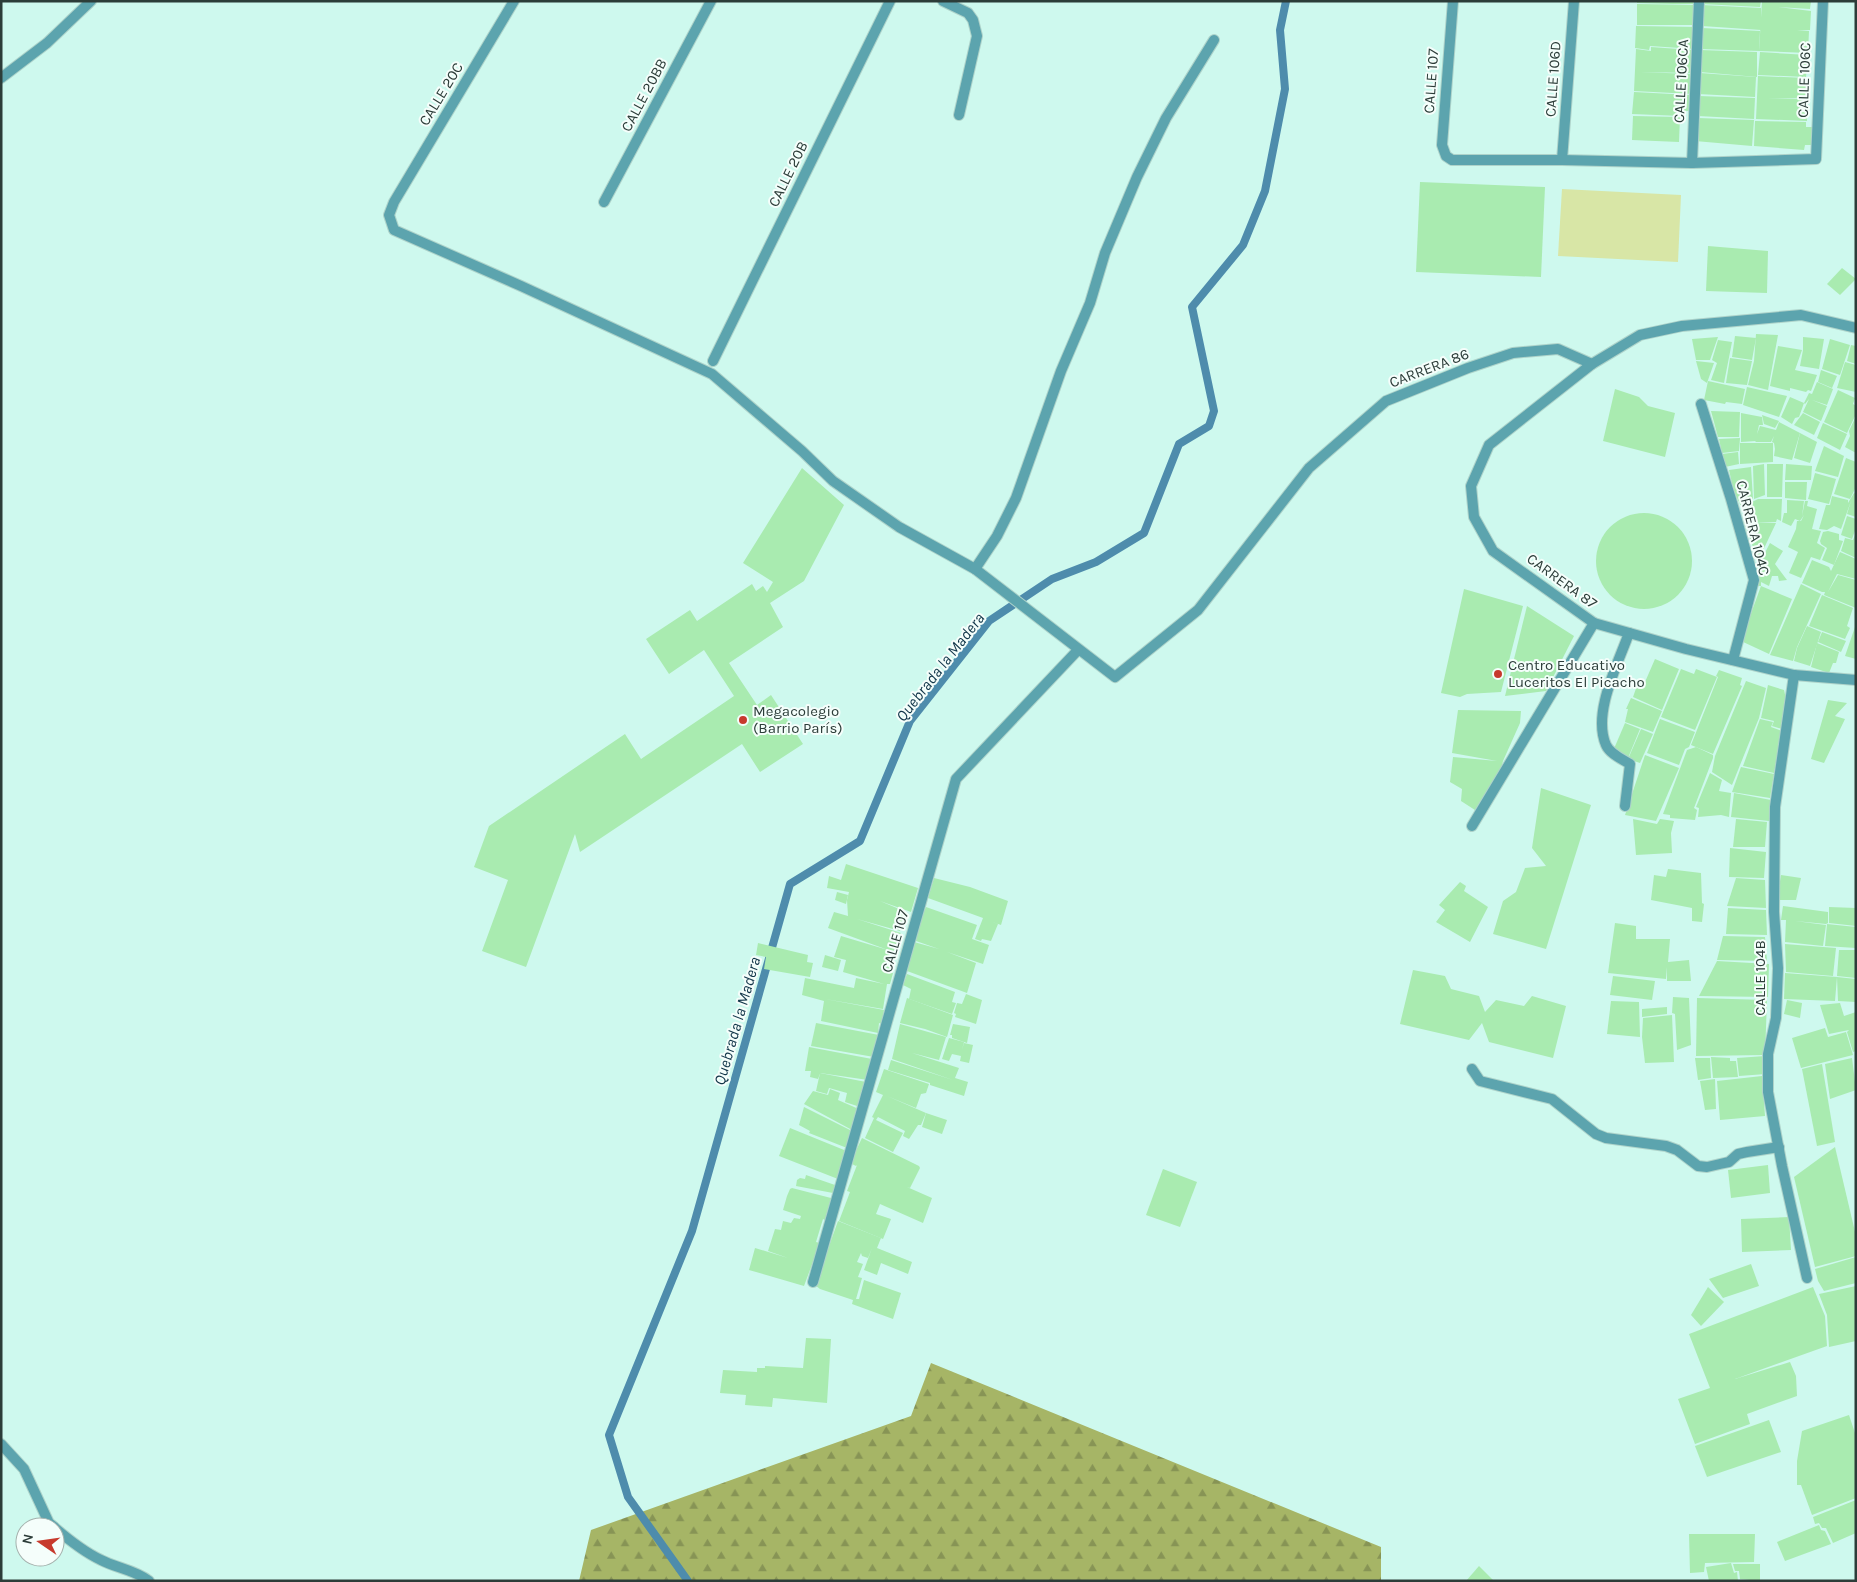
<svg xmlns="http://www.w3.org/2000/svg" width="1857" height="1582" font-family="Karla,sans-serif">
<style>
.forest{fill:url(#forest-firs)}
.pitch{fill:#d8e6a6}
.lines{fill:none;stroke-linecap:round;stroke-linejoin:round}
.stream{stroke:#4e8cac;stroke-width:8}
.building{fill:#a9ebb0}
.pedestrian-casing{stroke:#aed3ca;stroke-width:12}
.minor-casing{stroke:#aed3ca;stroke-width:12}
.pedestrian{stroke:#5ca4ae;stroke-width:10}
.minor{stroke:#5ca4ae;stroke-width:10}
.poi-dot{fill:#c73a2d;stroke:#f5fefb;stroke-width:2}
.labels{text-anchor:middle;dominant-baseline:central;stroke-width:4;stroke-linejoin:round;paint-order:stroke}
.street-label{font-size:15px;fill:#2c3d39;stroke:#f5fefb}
.poi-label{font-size:15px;fill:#2c3d39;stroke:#f5fefb;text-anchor:start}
.water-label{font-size:16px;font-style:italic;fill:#103548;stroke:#f5fefb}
</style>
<defs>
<pattern id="forest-firs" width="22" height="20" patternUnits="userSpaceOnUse" patternTransform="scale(1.25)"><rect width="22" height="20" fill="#a6b566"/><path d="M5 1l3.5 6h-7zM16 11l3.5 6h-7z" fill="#879455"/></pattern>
</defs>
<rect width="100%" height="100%" fill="#cef9ee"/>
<path class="forest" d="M931 1363 1381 1547V1581H579L591 1530 911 1416Z"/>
<path class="pitch" d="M1562 189 1681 195 1678 262 1558 256Z"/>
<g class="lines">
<path class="stream" d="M688 1581 628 1497 609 1435 692 1231 790 884 860 841 910 721 989 621 1052 579 1096 562 1144 533 1179 444 1209 426 1214 411 1192 307 1243 245 1265 191 1285 89 1280 30 1286 1"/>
</g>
<g class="building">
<path d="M1637 1H1695V4H1673L1637 3Z"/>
<path d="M1702 1H1761L1760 7 1702 4Z"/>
<path d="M1762 1H1811L1810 9 1777 7 1811 11 1810 30H1797L1809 31 1808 53 1759 51Z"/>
<path d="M1637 4 1696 5 1695 25H1637Z"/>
<path d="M1702 5 1761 8V30L1702 26Z"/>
<path d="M1636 26 1696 27 1695 49 1650 46 1649 50 1635 48Z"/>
<path d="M1702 28 1760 31 1759 51 1700 49Z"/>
<path d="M1651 47 1693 50V73L1640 72 1692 74V94L1634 91 1636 49 1651 51Z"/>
<path d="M1700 50 1757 52V77L1700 72Z"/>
<path d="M1760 52 1808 55 1806 77 1758 75Z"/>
<path d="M1700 73 1756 77 1755 97 1698 94Z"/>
<path d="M1758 76 1807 78V98H1767L1807 99V121L1756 119Z"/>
<path d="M1634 92 1691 95V111H1681V116L1632 114Z"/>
<path d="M1699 96 1755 98 1754 119 1698 116Z"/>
<path d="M1633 116 1680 117 1679 142 1632 140Z"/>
<path d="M1698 118 1754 120 1752 146 1695 141Z"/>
<path d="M1755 121 1806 122V127H1814V145H1805L1804 150 1754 146Z"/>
<path d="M1420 182 1545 187 1541 277 1416 272Z"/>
<path d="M1708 246 1768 251 1767 293 1706 291Z"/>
<path d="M1842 268 1856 279 1840 295 1827 284Z"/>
<path d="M1756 334 1778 335 1768 390 1748 385 1754 361Z"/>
<path d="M1735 336 1756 338 1752 360 1732 357Z"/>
<path d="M1718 337 1710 360H1696L1692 339Z"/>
<path d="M1803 337 1824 339 1819 369 1800 366 1803 350Z"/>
<path d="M1830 339 1850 345 1840 375 1822 369Z"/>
<path d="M1718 340 1732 342 1724 383 1711 380 1717 363 1712 360Z"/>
<path d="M1851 345 1856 346V364L1847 361Z"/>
<path d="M1778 346 1802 350 1795 370 1817 375 1811 391 1808 390 1806 392 1790 388V391L1770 386Z"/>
<path d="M1730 358 1752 361 1747 385 1726 383Z"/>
<path d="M1696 361 1714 363 1707 383 1701 379Z"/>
<path d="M1845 362 1856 365V392L1837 388Z"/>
<path d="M1821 370 1837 376 1832 388 1818 382Z"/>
<path d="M1708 381 1745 389 1742 404 1726 402 1725 404 1704 400Z"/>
<path d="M1817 382 1833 389 1827 405 1812 400 1827 406 1821 421 1803 412 1809 399 1805 404 1804 403 1809 393 1812 394Z"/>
<path d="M1747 387 1787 396 1779 417 1743 405Z"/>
<path d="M1615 389 1639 397 1648 406 1675 413 1665 457 1603 441Z"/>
<path d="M1838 390 1855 398 1853 404 1856 406V414L1847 433 1824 422Z"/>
<path d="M1790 397 1804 403 1799 417 1795 418 1792 424 1781 417Z"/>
<path d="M1711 411 1740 412 1739 437H1718Z"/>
<path d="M1741 413 1762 417 1763 425H1759L1757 434 1760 426 1776 430 1779 422 1800 433 1792 460 1774 456 1775 449 1774 443 1772 442 1774 436 1771 442H1755L1756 441 1741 442Z"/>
<path d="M1803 413 1820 422 1814 435 1794 425Z"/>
<path d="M1762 415 1779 421 1775 428 1764 424Z"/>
<path d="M1856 416V453L1845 447 1850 436 1849 431Z"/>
<path d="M1823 423 1847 434 1840 450 1817 438Z"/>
<path d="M1800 433 1817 442 1810 463 1794 458Z"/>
<path d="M1740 438 1739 451 1722 453 1719 439Z"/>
<path d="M1740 443H1773V462L1740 464Z"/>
<path d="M1824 446 1844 456 1838 477 1815 471Z"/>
<path d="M1738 452 1739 464 1725 467 1722 454Z"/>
<path d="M1846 458 1856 462V487L1850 499 1834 494Z"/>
<path d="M1764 464 1765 495 1754 499 1753 466Z"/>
<path d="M1767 464H1783L1782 497H1767Z"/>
<path d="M1786 464 1812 466 1811 480H1785Z"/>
<path d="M1751 467 1753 499 1741 506 1734 492 1729 470Z"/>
<path d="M802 468 844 505 804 581 770 603 783 627 729 663 757 705 771 695 803 744 760 772 742 744 580 852 575 834 526 967 482 951 508 880 474 867 489 826 625 734 641 759 734 696 704 650 669 674 646 639 690 610 697 621 752 584 756 591 763 586 767 592 773 582 743 563Z"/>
<path d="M1815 473 1836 479 1829 504 1808 499Z"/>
<path d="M1785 482H1807L1806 500 1785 498Z"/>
<path d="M1854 493 1856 494V517L1847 514 1851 501 1841 529 1834 526 1827 530 1819 529 1826 505H1830L1832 496 1848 500V503Z"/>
<path d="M1758 499H1782L1781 521 1777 519 1776 522H1754L1776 523 1758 561 1744 522V509L1742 507Z"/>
<path d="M1787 500 1804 501 1802 516 1805 501H1808L1807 506 1817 509 1812 529 1821 531 1817 543 1825 548 1820 560 1811 557 1801 578 1789 573 1798 552 1788 547 1796 529 1797 521H1803H1801L1804 515 1800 521 1795 519 1791 526 1782 522 1784 513H1787Z"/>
<circle cx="1644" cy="561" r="48"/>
<path d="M1847 516 1856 519V528L1852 539 1841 535Z"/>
<path d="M1828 531 1839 534V540L1843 541 1834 565 1822 560 1827 548 1821 544 1820 541 1823 532Z"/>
<path d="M1856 533V558L1841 551 1845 538 1853 540Z"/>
<path d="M1770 543 1783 551 1775 564 1787 580 1779 581 1778 576H1772L1769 586 1761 582V586H1756L1755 572Z"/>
<path d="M1840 552 1856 559V579L1837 574 1828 592 1838 575 1856 580V608L1824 595 1825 592H1822L1802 583 1812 560 1829 567 1831 571Z"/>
<path d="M1801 584 1821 594 1797 647 1793 661 1770 655Z"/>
<path d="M1761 586 1792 599 1769 654 1741 641Z"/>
<path d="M1464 589 1523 606 1501 692 1467 694 1460 697 1441 693Z"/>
<path d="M1822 595 1853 608 1847 626 1850 628 1845 639 1809 626Z"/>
<path d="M1527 606 1574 636 1546 691 1505 696Z"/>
<path d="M1807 626 1821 632 1810 666 1794 661 1797 648Z"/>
<path d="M1855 627H1856V659L1845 656Z"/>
<path d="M1822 632 1846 641 1841 652 1818 642Z"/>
<path d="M1817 643 1839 652 1836 663H1833L1829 673 1811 667Z"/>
<path d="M1655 659 1679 669 1662 710 1633 697 1639 680 1645 682Z"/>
<path d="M1681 669 1694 674 1696 669 1717 677 1695 730 1661 717Z"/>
<path d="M1719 670 1742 678 1740 685 1742 686 1713 754 1691 745 1718 677 1716 676Z"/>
<path d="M1746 681 1766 688 1759 718 1732 785 1712 772 1715 756Z"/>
<path d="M1768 685 1784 690 1786 699 1782 729 1772 726 1774 721 1761 718Z"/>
<path d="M1631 698 1662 711 1653 732 1625 722 1628 709H1626Z"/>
<path d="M1828 700 1847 703 1835 716 1845 719 1824 763 1811 759Z"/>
<path d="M1458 710 1521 711 1520 723 1503 761 1498 782 1491 784 1475 810 1461 801 1462 789 1450 782 1453 757 1497 761 1452 753Z"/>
<path d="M1660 719 1695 732 1689 747 1685 749 1679 765 1647 753Z"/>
<path d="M1760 719 1773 722 1771 727 1782 731 1774 773 1743 766Z"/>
<path d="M1625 723 1640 729 1628 758 1613 751Z"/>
<path d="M1641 729 1653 734 1640 763 1628 759Z"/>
<path d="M1696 747 1713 755V758L1694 808 1697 810 1695 820 1670 818V815L1663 814 1687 750Z"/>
<path d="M1645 755 1679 768 1656 821 1625 815Z"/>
<path d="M1741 767 1774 774 1770 798 1732 792Z"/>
<path d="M1710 773 1722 780 1719 791 1731 793 1729 817 1721 815 1698 817 1699 808 1696 807Z"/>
<path d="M1541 788 1591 805 1546 949 1493 934 1503 901 1516 892 1525 868 1546 866 1532 848Z"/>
<path d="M1734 793 1771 800 1769 821 1731 817Z"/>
<path d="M1633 819 1657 824 1660 819 1674 821 1671 833 1672 853 1636 855Z"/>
<path d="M1736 819 1767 822 1765 847H1733Z"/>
<path d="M1730 848 1766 852 1764 878 1729 877Z"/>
<path d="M846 864 918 888 911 912 880 901 904 911 900 931 857 919 901 933 893 953H895L890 972 893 973 890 984H887L883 1009 825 999 884 1010 882 1024 879 1023 878 1033 821 1021 824 1001 802 995 805 978 854 988 856 978 884 984 843 972 846 960 834 957 841 936 888 950 828 928 834 912 848 916 847 900 849 892 827 888 829 876 841 880Z"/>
<path d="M1668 869 1701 873 1702 903 1704 904 1702 922 1692 921V908L1651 900 1654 875 1666 877Z"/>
<path d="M1781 875 1801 878 1796 900H1777Z"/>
<path d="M934 878 970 887 1008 901 1001 925 987 920 998 924 991 941 982 939 981 941 975 939 983 918 928 898Z"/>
<path d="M1736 878 1765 880 1766 908 1727 906Z"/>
<path d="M1460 882 1466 886 1464 891 1488 907 1470 942 1436 922 1445 910 1439 905Z"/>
<path d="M837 892 848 895 846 904 835 900Z"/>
<path d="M1783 906 1828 912V923L1826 924 1795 921 1826 925 1823 946 1785 942 1786 920H1781Z"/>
<path d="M926 907 977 925 972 939 989 945 983 964 947 952 976 963 967 993 907 971 914 942 939 949 916 941 919 922Z"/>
<path d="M1829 907 1856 908V926L1829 923Z"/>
<path d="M1728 908 1766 910 1767 935 1726 934Z"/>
<path d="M1615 923 1636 926V939H1670L1668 962 1689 960 1691 981H1667V967L1666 979 1608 973Z"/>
<path d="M1827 924 1856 927V948L1825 946Z"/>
<path d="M1723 936 1765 937 1767 961 1717 960Z"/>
<path d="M758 943 808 955 807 962 813 963 810 977 764 969 766 957 756 955Z"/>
<path d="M1785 944 1836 948 1833 976 1786 972Z"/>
<path d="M1839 950H1856V978L1837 976Z"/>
<path d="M825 955 841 960 838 971 822 967Z"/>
<path d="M1717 961 1769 964 1768 997 1699 996Z"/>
<path d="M1413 970 1445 976 1451 989 1479 996 1485 1012 1496 1000 1524 1006 1532 996 1566 1006 1553 1058 1489 1042 1482 1023 1469 1040 1400 1024Z"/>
<path d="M1785 973 1837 977 1856 979V1002L1838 1001 1837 977 1835 1001 1784 999Z"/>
<path d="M907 974 955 992 952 1002 956 1003 952 1014 909 999 911 989 903 985Z"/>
<path d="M1613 976 1655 981 1652 1000 1610 995Z"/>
<path d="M966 994 982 1000 976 1024 955 1017 956 1014 954 1013 957 1003 962 1004Z"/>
<path d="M1673 997 1689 998 1691 1045 1677 1050 1675 1014 1672 1013Z"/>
<path d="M907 998 953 1015 947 1037 925 1029 900 1023Z"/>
<path d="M1697 998 1767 1000 1765 1055 1696 1056Z"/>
<path d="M1787 1000 1802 1003 1800 1018 1784 1014Z"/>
<path d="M1611 1001 1639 1002 1640 1037 1607 1034Z"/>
<path d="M1840 1003 1844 1016 1856 1012V1051L1853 1052 1847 1032 1849 1030 1829 1034 1820 1005Z"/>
<path d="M1667 1007V1014L1642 1017V1009Z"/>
<path d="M1672 1015 1674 1062 1645 1063 1642 1037 1643 1018Z"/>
<path d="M816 1023 879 1035 874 1057 811 1046Z"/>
<path d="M900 1024 946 1037 939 1060 912 1053 959 1068 955 1078 968 1082 964 1096 930 1085V1083L888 1070 891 1060 953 1080 892 1059Z"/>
<path d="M953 1024 970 1027 967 1043 952 1038V1035H950Z"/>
<path d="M1825 1028 1828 1037 1846 1032 1853 1055 1801 1068 1792 1038Z"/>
<path d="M949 1038 964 1042 962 1050 964 1043 973 1045 969 1063 960 1061 961 1056 952 1054 949 1061 942 1059Z"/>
<path d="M809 1047 872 1059 868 1080 820 1073 821 1071 818 1079 810 1077 811 1071H805Z"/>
<path d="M1765 1056 1766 1074 1739 1076 1737 1058Z"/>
<path d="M1711 1057 1730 1058V1061H1736L1738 1077 1713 1078Z"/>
<path d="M1695 1058H1710L1711 1078 1698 1080Z"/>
<path d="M1852 1058 1856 1090 1830 1099 1825 1064Z"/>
<path d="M1822 1064 1835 1142 1817 1146 1802 1069Z"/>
<path d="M884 1069 929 1084 926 1093 921 1094 916 1108 887 1096 926 1113 921 1125H918L909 1139 903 1136 905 1131 878 1117 876 1120 903 1133 893 1152 865 1138 874 1118 872 1117 883 1095 876 1092Z"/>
<path d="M820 1073 866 1082 860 1107 845 1102 847 1093 829 1088 827 1094 816 1091Z"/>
<path d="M1762 1076 1765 1116 1720 1120 1717 1081Z"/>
<path d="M1715 1079 1716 1109 1705 1110 1700 1081Z"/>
<path d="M830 1089 840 1093 838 1100 861 1110 852 1130 804 1104 813 1091 828 1095Z"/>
<path d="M804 1107 854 1132 847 1148 809 1133 810 1131 799 1125Z"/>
<path d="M926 1113 947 1120 942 1134 922 1127Z"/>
<path d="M790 1128 849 1152 838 1179 779 1156Z"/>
<path d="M862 1138 919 1166 920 1168 910 1188 907 1187 932 1198 923 1223 880 1204 876 1214 891 1219 883 1239 839 1221 850 1192 847 1191 857 1165 856 1166 850 1163Z"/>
<path d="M1835 1147 1856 1236V1256L1815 1267 1794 1177Z"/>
<path d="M1768 1165 1770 1193 1731 1198 1728 1170Z"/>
<path d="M1163 1169 1197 1182 1180 1227 1146 1215Z"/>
<path d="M806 1175 835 1185 833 1193 796 1186 797 1180 800 1178 805 1179Z"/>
<path d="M792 1188 831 1198 830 1208 828 1209 825 1220 823 1219 816 1242 820 1243 804 1286 749 1270 755 1248 788 1258 768 1251 775 1229 781 1230 783 1221 791 1223 794 1218 800 1219 801 1216 783 1210 787 1196 790 1189Z"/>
<path d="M1789 1217 1791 1250 1742 1252 1741 1219Z"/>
<path d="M838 1221 881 1238 877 1248 912 1262 908 1274 881 1263 877 1275 864 1270 872 1248 868 1258 862 1256 861 1253 857 1262 863 1264 858 1277 862 1278 856 1299H859L864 1280 901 1293 893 1319 852 1304 853 1300 820 1289 815 1285Z"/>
<path d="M1856 1257V1283L1824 1291 1818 1281 1815 1269Z"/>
<path d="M1751 1264 1759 1286 1723 1298 1709 1279Z"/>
<path d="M1856 1286V1341L1829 1347 1827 1315 1819 1294Z"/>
<path d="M1708 1287 1724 1302 1701 1326 1691 1315Z"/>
<path d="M1813 1287 1825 1316 1827 1346 1735 1379 1790 1362 1796 1376 1797 1396 1747 1414 1750 1424 1695 1444 1678 1399 1710 1388 1689 1334Z"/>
<path d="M806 1338 831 1339 827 1403 773 1398 772 1407 745 1405 746 1395 720 1393 723 1370 757 1372V1368H765V1366L803 1368Z"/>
<path d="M1849 1415 1856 1436V1498L1812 1515 1801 1485H1797V1461L1802 1431Z"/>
<path d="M1769 1420 1781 1452 1707 1477 1695 1446Z"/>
<path d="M1856 1500V1533L1833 1543 1826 1528H1822L1819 1523 1815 1524 1813 1517Z"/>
<path d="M1819 1525 1821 1530 1825 1531 1831 1544 1785 1561 1777 1542Z"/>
<path d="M1689 1534H1755L1754 1562 1705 1563 1704 1572 1690 1573Z"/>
<path d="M1731 1563 1734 1573 1737 1572 1738 1581H1709L1706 1567Z"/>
<path d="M1733 1564H1760V1581L1740 1579 1739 1571H1735Z"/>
<path d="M1479 1566 1494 1581H1466Z"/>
</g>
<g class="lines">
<g class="pedestrian-casing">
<g id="pedestrian">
<path d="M1562 160 1574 1"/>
<path d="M1692 163 1699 1"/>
<path d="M1625 806 1630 764C1622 759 1610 754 1606 745 1592 713 1618 664 1629 633"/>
<path d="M1472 826 1594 623"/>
</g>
</g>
<g class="minor-casing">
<g id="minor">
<path d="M514 1 394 202 389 215 394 230 521 286 712 374 802 451 833 481 899 527 975 569 1115 677 1198 610 1309 468 1386 401 1468 368 1513 353 1558 349 1592 364"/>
<path d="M943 1 968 13 973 20 977 36 959 115"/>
<path d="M1453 1 1442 145 1446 156 1452 160H1562L1692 163 1816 159 1823 1"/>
<path d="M1 78 47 43 91 1"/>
<path d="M604 202 711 1"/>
<path d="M1856 328 1801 315 1682 326 1640 335 1592 364 1489 445 1471 486 1474 517 1493 551 1594 623 1686 649 1794 675 1856 680"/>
<path d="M713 361 890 1"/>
<path d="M1701 404 1731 499 1754 580 1733 660"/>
<path d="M975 569 997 536 1016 498 1061 371 1090 303 1105 253 1137 177 1166 118 1214 40"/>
<path d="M1794 675 1775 807 1774 912 1778 968 1776 1018 1768 1054V1092L1782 1166 1807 1278"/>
<path d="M1472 1069 1480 1081 1552 1099 1596 1134 1606 1138 1666 1146 1677 1150 1698 1166 1707 1167 1720 1164 1729 1162 1738 1154 1747 1152 1779 1147"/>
<path d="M813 1282 956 779 1078 650"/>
<path d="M1 1444 24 1469 49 1523 54 1527"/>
<path d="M55 1528C69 1540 84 1552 101 1560 116 1568 135 1570 149 1581"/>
</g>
</g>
<use href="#pedestrian" class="pedestrian"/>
<use href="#minor" class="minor"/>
</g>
<g class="poi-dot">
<circle cx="1498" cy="674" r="5"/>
<circle cx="743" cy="720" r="5"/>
</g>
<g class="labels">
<g class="street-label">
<text transform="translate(1553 79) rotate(-86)">CALLE 106D</text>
<text transform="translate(1804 80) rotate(-88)">CALLE 106C</text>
<text transform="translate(1431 81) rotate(-86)">CALLE 107</text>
<text transform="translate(1681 81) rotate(-87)">CALLE 106CA</text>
<text transform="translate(441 94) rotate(-59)">CALLE 20C</text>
<text transform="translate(644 95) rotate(-62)">CALLE 20BB</text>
<text transform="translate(788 174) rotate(-64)">CALLE 20B</text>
<text transform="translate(1429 368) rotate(-21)">CARRERA 86</text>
<text transform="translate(1753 528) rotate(76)">CARRERA 104C</text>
<text transform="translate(1562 581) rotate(36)">CARRERA 87</text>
<text transform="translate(895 941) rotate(-74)">CALLE 107</text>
<text transform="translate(1760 978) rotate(-90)">CALLE 104B</text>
</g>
<g class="poi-label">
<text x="1508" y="665">Centro Educativo<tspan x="1508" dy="17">Luceritos El Picacho</tspan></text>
<text x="753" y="711">Megacolegio<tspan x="753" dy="17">(Barrio París)</tspan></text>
</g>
<g class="water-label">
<text transform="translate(940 667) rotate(-52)">Quebrada la Madera</text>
<text transform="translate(737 1021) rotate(-74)">Quebrada la Madera</text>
</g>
</g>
<rect width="1857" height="1582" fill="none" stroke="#2c3d39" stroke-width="5"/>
<g transform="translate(40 1542) rotate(283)"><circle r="24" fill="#f5fefb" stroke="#a5b1ad"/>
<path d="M0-4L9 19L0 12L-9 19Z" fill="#c73a2d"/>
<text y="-8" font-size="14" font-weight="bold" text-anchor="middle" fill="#2c3d39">N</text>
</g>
</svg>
